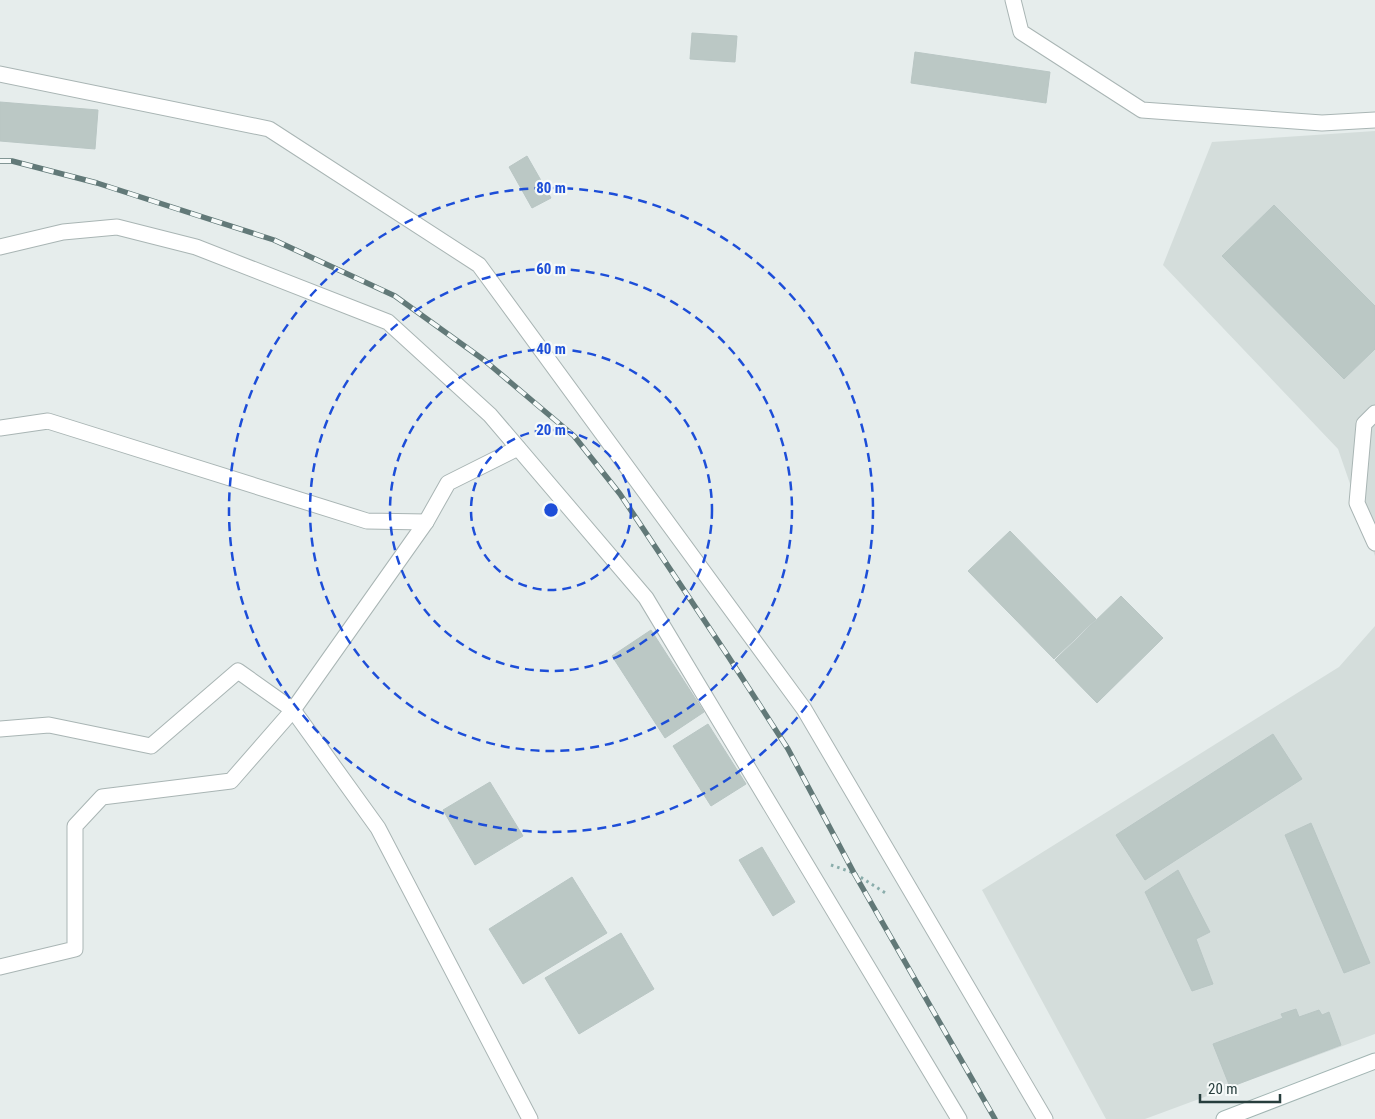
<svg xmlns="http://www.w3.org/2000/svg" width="1375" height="1119" font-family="'Roboto Condensed',sans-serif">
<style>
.built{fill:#d4dddb}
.building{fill:#bbc8c5;stroke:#b9c6c4}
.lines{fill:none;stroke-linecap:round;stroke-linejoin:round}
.lane-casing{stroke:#a9b5b4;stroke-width:17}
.street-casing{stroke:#a9b5b4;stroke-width:17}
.secondary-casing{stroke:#a2b5b3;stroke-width:17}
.path{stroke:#8aadab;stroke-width:3;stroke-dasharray:2.5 4;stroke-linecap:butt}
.lane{stroke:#fff;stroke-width:15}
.street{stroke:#fff;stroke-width:15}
.secondary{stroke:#fff;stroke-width:15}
.rail-casing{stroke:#627978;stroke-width:5.5}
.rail{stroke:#f6faf9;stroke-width:4;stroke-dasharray:11;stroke-linecap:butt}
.ring{fill:none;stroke:#1d4ed8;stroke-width:2.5;stroke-dasharray:9 6}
.centre{fill:#1d4ed8;stroke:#f6faf9;stroke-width:2.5}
.ring-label{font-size:15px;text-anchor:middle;font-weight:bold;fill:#1d4ed8;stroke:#f6faf9;stroke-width:4.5;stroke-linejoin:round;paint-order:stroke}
</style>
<rect width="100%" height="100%" fill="#e6edec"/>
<g class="built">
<path d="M1375 131V556L1338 449 1163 265 1212 142Z"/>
<path d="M1375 626V1034L1145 1119H1106L982 890 1339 667Z"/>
</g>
<g class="building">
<path d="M692 33 737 36 735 62 690 59Z"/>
<path d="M915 52 1050 72 1046 103 911 83Z"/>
<path d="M0 102 98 110 95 149 0 141Z"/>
<path d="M527 156 551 198 532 208 509 167Z"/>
<path d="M1274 205 1375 306V349L1344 379 1222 256Z"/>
<path d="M1010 531 1096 619 1054 659 968 571Z"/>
<path d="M1121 596 1163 638 1097 703 1055 660Z"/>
<path d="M651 630 704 712 665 738 612 656Z"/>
<path d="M708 724 746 784 711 806 673 746Z"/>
<path d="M1273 734 1302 779 1145 880 1116 835Z"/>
<path d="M490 782 523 836 475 865 443 810Z"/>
<path d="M1311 823 1370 963 1344 973 1285 835Z"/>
<path d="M762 847 795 902 773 916 739 860Z"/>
<path d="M1178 870 1210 932 1196 939 1213 984 1192 991 1145 892Z"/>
<path d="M572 877 607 933 523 984 489 929Z"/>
<path d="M621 933 654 989 579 1034 545 978Z"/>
<path d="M1296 1009 1299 1017 1319 1010 1322 1015 1329 1012 1341 1045 1230 1087 1213 1044 1283 1018 1281 1014Z"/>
</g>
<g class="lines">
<g class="lane-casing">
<g id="lane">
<path d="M1013 0 1021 32 1142 110 1322 123 1375 120"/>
<path d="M0 74 269 129 479 265 804 709 1045 1119"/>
<path d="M1375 413 1364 424 1357 503 1375 543"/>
</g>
</g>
<g class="street-casing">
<g id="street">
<path d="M0 247 63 232 117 227 196 247 388 322 490 415 646 598 959 1119"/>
<path d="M0 428 48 421 367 521 426 522"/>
<path d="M0 729 49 725 151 746 238 671 293 710 378 828 530 1119"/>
<path d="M0 967 75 949V826L102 797 231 781 293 710 426 522 448 483 518 448"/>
</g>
</g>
<g class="secondary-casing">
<path id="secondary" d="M1224 1119 1375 1061"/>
</g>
<path class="path" d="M831 865 854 873 887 894"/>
<use href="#lane" class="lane"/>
<use href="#street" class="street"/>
<use href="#secondary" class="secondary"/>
<g class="rail-casing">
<path id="rail" d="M0 161H12L97 183 274 240 395 296 484 360 574 436 620 494 728 656 788 749 854 873 995 1119"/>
</g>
<use href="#rail" class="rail"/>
</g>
<g class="ring">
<circle cx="551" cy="510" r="80"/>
<circle cx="551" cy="510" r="161"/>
<circle cx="551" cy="510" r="241"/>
<circle cx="551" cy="510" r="322"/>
</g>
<circle cx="551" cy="510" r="8" class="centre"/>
<g class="ring-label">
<text x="551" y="193">80 m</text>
<text x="551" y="274">60 m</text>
<text x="551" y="354">40 m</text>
<text x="551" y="435">20 m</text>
</g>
<path d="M1200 1094v8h80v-8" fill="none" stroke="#273e3d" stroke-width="2.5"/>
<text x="1208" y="1094" font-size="15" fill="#273e3d" stroke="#f6faf9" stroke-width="4" paint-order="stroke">20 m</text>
</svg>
